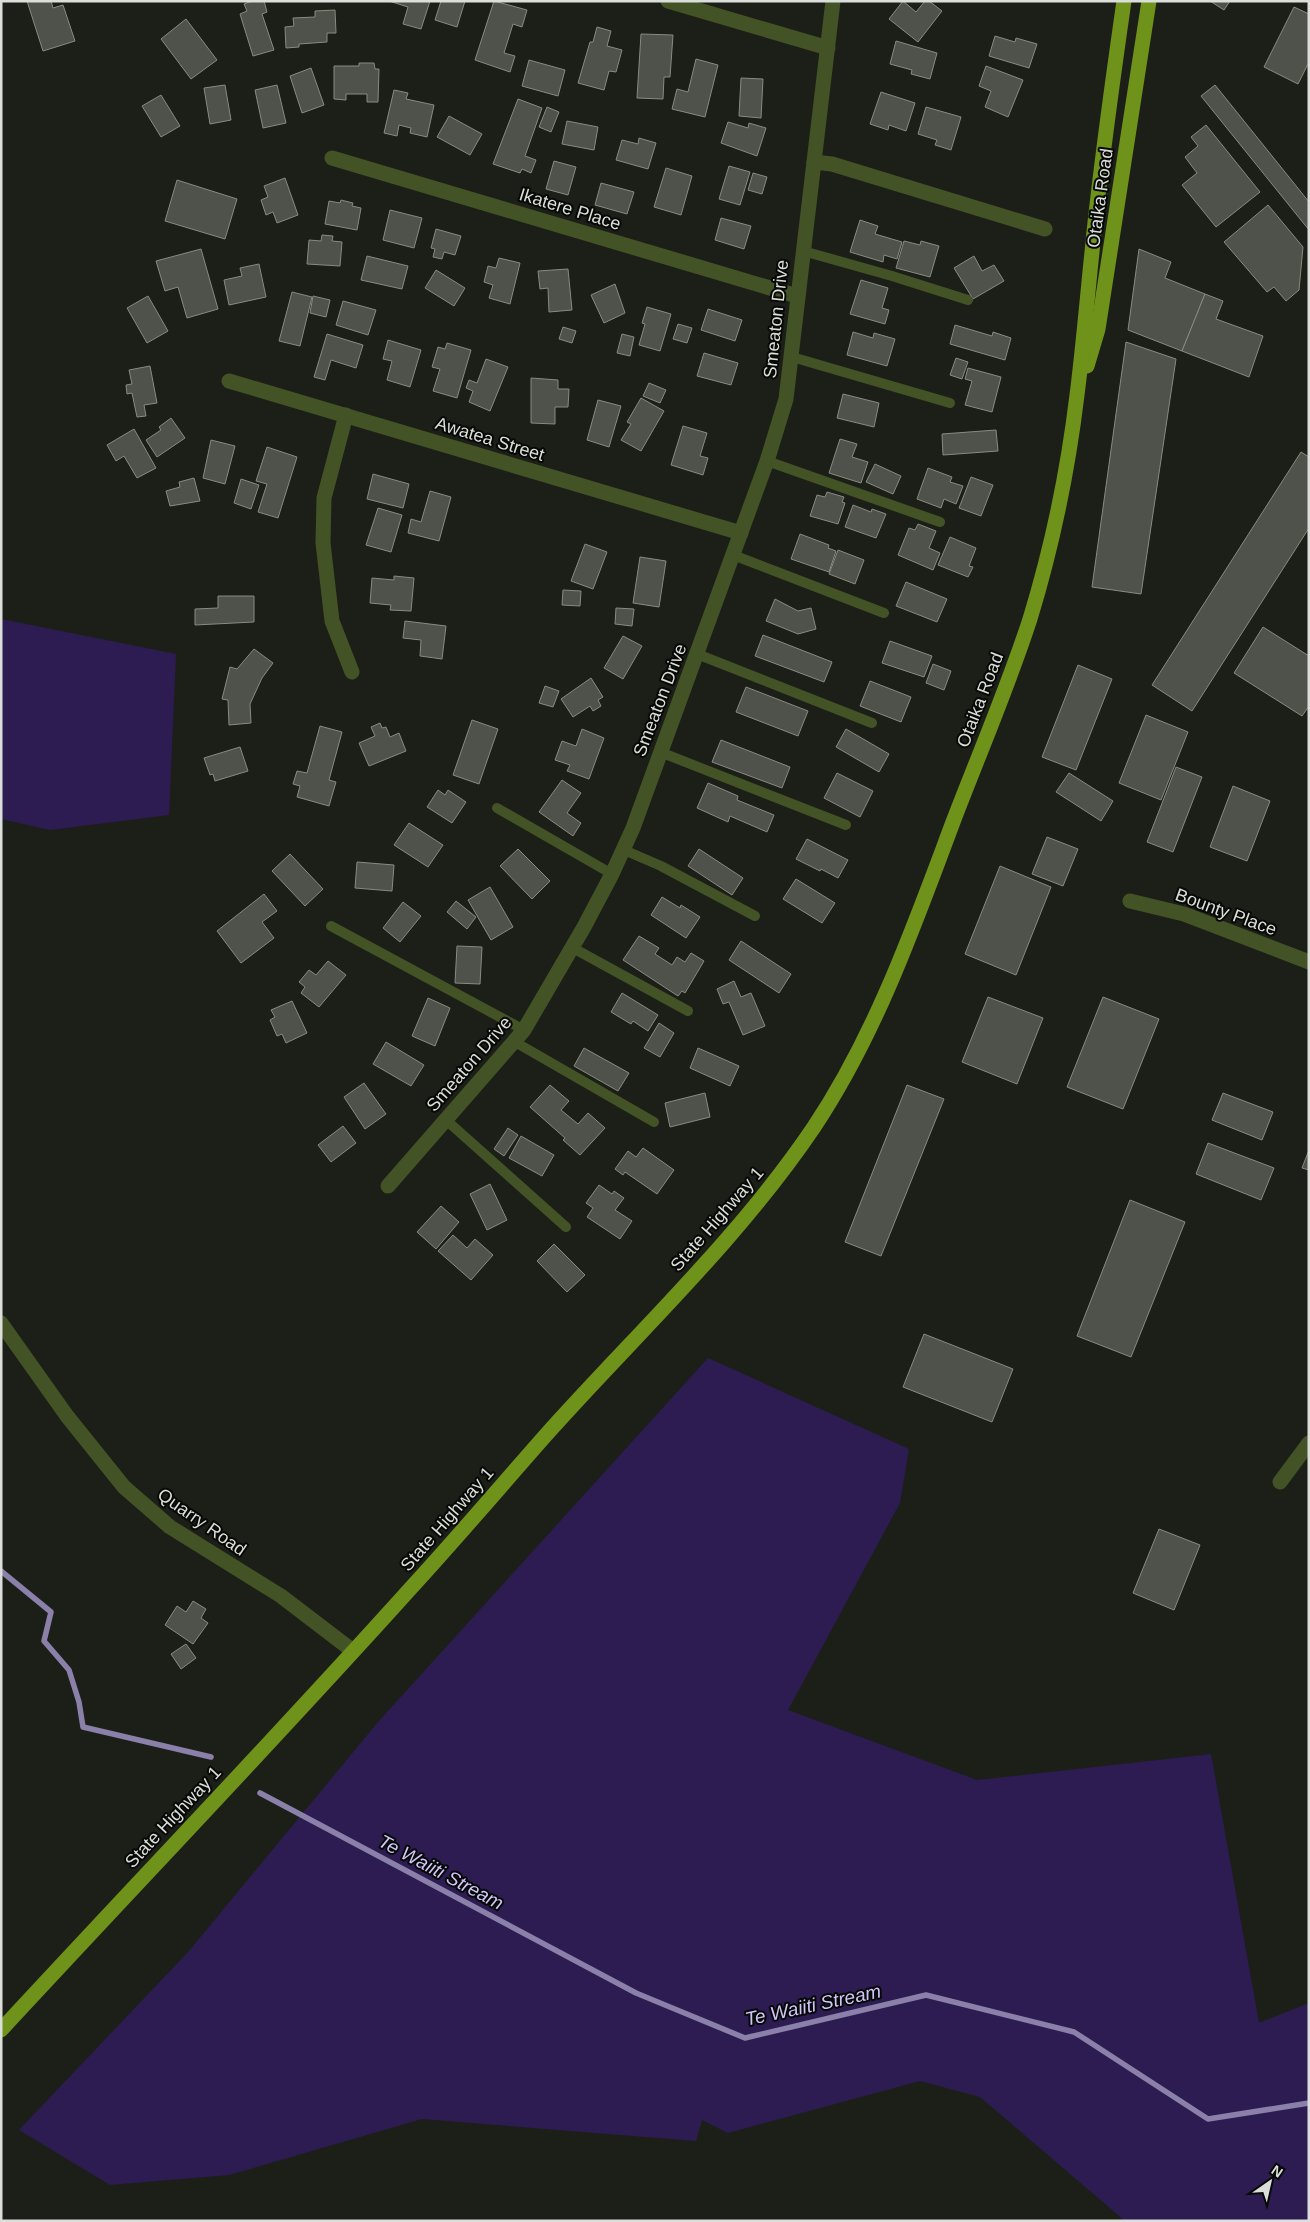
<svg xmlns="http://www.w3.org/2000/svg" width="1310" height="2222" viewBox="0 0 1310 2222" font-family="Arial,sans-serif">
<rect width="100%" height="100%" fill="#1c1f18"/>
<g fill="#2d1c51">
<polygon points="1,619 176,654 169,815 50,830 1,819"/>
<polygon points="708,1358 909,1449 900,1503 788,1710 977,1780 1211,1754 1259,2023 1309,2003 1309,2221 1125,2221 980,2097 920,2081 728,2133 702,2120 696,2141 422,2119 229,2175 110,2185 19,2130 189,1951 378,1722"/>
</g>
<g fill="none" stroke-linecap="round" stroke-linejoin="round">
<g stroke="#8a80a9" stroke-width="5.5">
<polyline points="1,1571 51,1612 44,1641 69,1670 79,1702 83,1727 211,1757"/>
<polyline points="260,1793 636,1993 745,2038 926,1995 1074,2032 1208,2119 1309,2103"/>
</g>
</g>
<g fill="#4f524a" stroke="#878b81">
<polygon points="27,1 51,1 53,8 63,5 75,41 43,51"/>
<polygon points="252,1 264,1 267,12 262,14 274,50 253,56 240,14 247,11 244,4"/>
<polygon points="389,1 430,1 421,29 403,24 408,7"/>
<polygon points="441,1 465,1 457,27 435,20"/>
<polygon points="494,1 527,10 522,27 513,24 504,53 515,56 510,72 475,60"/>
<polygon points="903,1 916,12 925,1 929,1 942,11 918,42 889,19"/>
<polygon points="1210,1 1230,1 1224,10"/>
<polygon points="1294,7 1309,14 1309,62 1298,84 1264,67"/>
<polygon points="335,10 336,33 327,33 327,42 299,44 299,47 286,48 285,27 294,26 293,18 315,17 315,11"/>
<polygon points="186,19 217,60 191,79 161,39"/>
<polygon points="597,27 611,31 607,46 622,50 616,72 609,71 604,90 578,83 590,42 593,42"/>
<polygon points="641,34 673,35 670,77 664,77 663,99 637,98"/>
<polygon points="995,36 1015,42 1016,38 1037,44 1029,68 989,56"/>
<polygon points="896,41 937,53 930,79 911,74 912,70 890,64"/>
<polygon points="696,59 718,65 705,117 672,109 677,89 688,92"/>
<polygon points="529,60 565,70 558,96 522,86"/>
<polygon points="359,63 374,63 375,69 379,69 378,102 367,102 367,94 346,94 346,100 334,99 334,66 359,66"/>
<polygon points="986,66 1023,80 1008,117 985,107 991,91 979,86"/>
<polygon points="311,68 324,105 302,113 290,76"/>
<polygon points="741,78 763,79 761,118 739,116"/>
<polygon points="225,85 231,120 210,124 204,88"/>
<polygon points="277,85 286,123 263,128 255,90"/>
<polygon points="1215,85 1309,202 1309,230 1201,96"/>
<polygon points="394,90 408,93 406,99 434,105 427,137 410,133 411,128 399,125 397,136 384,133"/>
<polygon points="881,92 915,103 906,131 889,125 888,130 870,124"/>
<polygon points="161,95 180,126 161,137 142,106"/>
<polygon points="518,99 542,108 525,156 536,160 531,173 522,169 520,173 493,164"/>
<polygon points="547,107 559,112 551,132 539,127"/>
<polygon points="926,107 961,117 951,150 935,145 937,140 918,134"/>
<polygon points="449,116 482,134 470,155 437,137"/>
<polygon points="567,121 598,127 594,150 562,144"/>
<polygon points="728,122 748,128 749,123 766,128 757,156 721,143"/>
<polygon points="1206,125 1260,192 1216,227 1182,185 1197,173 1185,157 1198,146 1191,137"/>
<polygon points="639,138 656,143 648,169 616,160 622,140 638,144"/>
<polygon points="554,161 576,167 568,195 546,189"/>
<polygon points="729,166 750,172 740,205 719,199"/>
<polygon points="666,168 692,176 681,215 654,207"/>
<polygon points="753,173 767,177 762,194 748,190"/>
<polygon points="285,178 298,215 277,223 273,212 266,215 261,200 268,197 264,186"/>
<polygon points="177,180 237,199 225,239 165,221"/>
<polygon points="601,183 634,192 627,214 595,205"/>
<polygon points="341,200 353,203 352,206 361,208 357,230 325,224 329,201 340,203"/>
<polygon points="1268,205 1303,247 1299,290 1286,301 1274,287 1267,292 1224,242"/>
<polygon points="390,210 422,218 414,248 383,240"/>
<polygon points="721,218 751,226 744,249 715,240"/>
<polygon points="860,220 878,226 875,234 902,242 897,259 884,255 883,262 850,252"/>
<polygon points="436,229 461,236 455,255 444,252 442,259 433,257 435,249 431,248"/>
<polygon points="322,235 333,236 332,241 342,242 340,266 307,264 309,240 321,241"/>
<polygon points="904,241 920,245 921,241 939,246 930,277 896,268"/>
<polygon points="201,249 218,309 187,318 178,287 165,291 156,261"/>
<polygon points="1139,249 1171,262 1165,278 1205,294 1182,351 1128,330"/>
<polygon points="367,256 408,266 402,289 361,280"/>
<polygon points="974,256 982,271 994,265 1004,281 973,299 954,268"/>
<polygon points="499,258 520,263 510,304 489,298 493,285 484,282 488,266 496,268"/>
<polygon points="259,264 266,297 229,305 224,280 242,276 240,268"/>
<polygon points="568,269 572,310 549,312 548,288 540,289 538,271"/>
<polygon points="436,270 465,288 454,306 425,288"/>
<polygon points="861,280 888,288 882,308 889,310 885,324 850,314"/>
<polygon points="615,284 625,313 604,323 591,295"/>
<polygon points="292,292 312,297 300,346 279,341"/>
<polygon points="1205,294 1223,301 1216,319 1263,336 1249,377 1182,351"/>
<polygon points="148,296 168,331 147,343 127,308"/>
<polygon points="313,296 330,300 326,317 310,313"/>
<polygon points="343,301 376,310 368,335 336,325"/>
<polygon points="647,307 671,314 660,351 639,345 645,324 642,323"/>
<polygon points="708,309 742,320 735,341 701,330"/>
<polygon points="678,324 692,328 687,343 673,339"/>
<polygon points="955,325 992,336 993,332 1011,338 1005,360 950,344"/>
<polygon points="563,327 576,331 572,343 559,339"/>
<polygon points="853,332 873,338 874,333 895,339 887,366 847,355"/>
<polygon points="327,334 363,345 356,368 331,360 325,380 314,377"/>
<polygon points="622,334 634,337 630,356 617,353"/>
<polygon points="388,340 421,350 410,387 387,380 392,361 383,359"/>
<polygon points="1126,342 1176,359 1141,594 1092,587"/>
<polygon points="447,343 471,350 457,398 433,391 440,369 432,367 438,347 445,349"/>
<polygon points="704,353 738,363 731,385 697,376"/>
<polygon points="956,358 968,362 962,379 950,375"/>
<polygon points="486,359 508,367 490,411 469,402 473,391 466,388 469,380 477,383"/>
<polygon points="150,366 157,403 144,405 146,416 137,417 132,393 127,394 126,385 132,384 129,370"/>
<polygon points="968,368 1001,377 992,412 965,405 972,381 965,379"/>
<polygon points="531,378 558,380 558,389 569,389 568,407 555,407 555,424 531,423"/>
<polygon points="649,383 666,390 660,403 643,396"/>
<polygon points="843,394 879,403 874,427 837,418"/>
<polygon points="641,398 664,411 641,451 621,440 631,424 627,422"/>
<polygon points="598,400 621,406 609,447 587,440"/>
<polygon points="171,418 185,438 157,457 146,440 161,430 159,427"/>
<polygon points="683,426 707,433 700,456 708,458 703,475 671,465"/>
<polygon points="134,429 156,468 137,478 124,456 116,461 107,445"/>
<polygon points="996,430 998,451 943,455 942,434"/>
<polygon points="840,439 857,444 852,457 868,462 861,483 829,473"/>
<polygon points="211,440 235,446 225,484 203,478"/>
<polygon points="267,447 297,457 278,518 258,512 267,484 256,481"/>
<polygon points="1301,452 1309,457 1309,528 1192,711 1152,685"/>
<polygon points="875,464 901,476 893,494 866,482"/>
<polygon points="928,468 952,477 950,482 963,486 956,504 944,499 941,508 917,499"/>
<polygon points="373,474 409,484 403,508 367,499"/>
<polygon points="971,477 993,485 981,516 959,508"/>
<polygon points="194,478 200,501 170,506 166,491 180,487 179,482"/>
<polygon points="241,479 259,485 251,509 234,503"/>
<polygon points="430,491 451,497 439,541 408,533 411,519 421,522"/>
<polygon points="827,492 844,497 842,502 845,503 838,524 810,516 817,495 825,497"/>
<polygon points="853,505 871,512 872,509 886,514 876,538 845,527"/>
<polygon points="378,508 402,515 391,552 366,545"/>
<polygon points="918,524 936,531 929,548 940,553 933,570 898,555 909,528 915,530"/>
<polygon points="800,534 829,545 828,548 836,551 829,572 791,559"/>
<polygon points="950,537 976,548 969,566 973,567 968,577 938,565"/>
<polygon points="585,544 607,552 593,589 571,581"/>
<polygon points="838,550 864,560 855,584 829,574"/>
<polygon points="640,557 666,561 659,607 633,603"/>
<polygon points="394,576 414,578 411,611 390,610 391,605 370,603 372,578 394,580"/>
<polygon points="906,582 947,599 937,622 896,606"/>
<polygon points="563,590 581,591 580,606 562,605"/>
<polygon points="218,596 254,596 254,622 195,625 195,609 218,608"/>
<polygon points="775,599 798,611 811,608 816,629 798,634 766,621"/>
<polygon points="616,608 634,609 632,626 615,624"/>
<polygon points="405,621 446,626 442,659 420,656 421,640 403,638"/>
<polygon points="1263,627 1309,656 1309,706 1302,716 1234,673"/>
<polygon points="763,635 832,662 824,682 755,656"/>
<polygon points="623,636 642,646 623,679 604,668"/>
<polygon points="890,641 932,656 924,677 882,663"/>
<polygon points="254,649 273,663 262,678 250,704 251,723 229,725 228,700 222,699 230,667 237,669"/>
<polygon points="933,664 951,671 944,690 926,683"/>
<polygon points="1078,665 1112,679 1076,770 1042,757"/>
<polygon points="591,678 603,697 598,700 601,706 593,711 590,706 573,717 561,699"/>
<polygon points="870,681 911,697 901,722 860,706"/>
<polygon points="545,686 559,691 553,707 539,703"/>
<polygon points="746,687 808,711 798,736 736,712"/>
<polygon points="1146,715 1188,732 1161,800 1119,783"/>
<polygon points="472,720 498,729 479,784 453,775"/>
<polygon points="380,723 382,728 386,727 390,737 399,733 406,751 369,766 359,743 375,736 371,727"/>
<polygon points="320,726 342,732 329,780 336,782 329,806 297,797 300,786 293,784 297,771 307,773"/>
<polygon points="582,729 604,738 589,779 567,771 570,765 555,760 562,741 576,746"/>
<polygon points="846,729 889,754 879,772 836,747"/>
<polygon points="721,740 790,767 782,788 712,762"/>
<polygon points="240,747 248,771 215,781 213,774 210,775 204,758"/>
<polygon points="1176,767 1202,777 1173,852 1147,842"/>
<polygon points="837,773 873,791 860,817 824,798"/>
<polygon points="1069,773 1113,801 1101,821 1056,792"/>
<polygon points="562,780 581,793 567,813 581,823 573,836 539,812"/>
<polygon points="708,783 738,796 737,800 774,815 767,832 730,816 728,822 697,808"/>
<polygon points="1233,786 1270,801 1247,861 1210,847"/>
<polygon points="438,790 445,795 448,790 466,802 452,823 427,807"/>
<polygon points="409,823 443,845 428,867 394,845"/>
<polygon points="1047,837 1078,849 1063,886 1032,874"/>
<polygon points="807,839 848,860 838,878 821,869 820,871 796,859"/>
<polygon points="518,849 550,881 532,899 500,866"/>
<polygon points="699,849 743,878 732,895 688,866"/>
<polygon points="290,854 323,889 305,906 272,871"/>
<polygon points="357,862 394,865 392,891 355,888"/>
<polygon points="1000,866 1051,887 1016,975 965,954"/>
<polygon points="796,879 835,903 822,923 783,899"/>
<polygon points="490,887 513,927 491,940 468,900"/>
<polygon points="264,894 277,911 262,922 274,938 241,963 217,931"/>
<polygon points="662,897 680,908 681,905 700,917 686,938 651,915"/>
<polygon points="456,901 476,917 467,929 447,912"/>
<polygon points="403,902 421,916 400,942 383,928"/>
<polygon points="639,936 659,948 655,954 672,965 677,957 685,962 691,953 704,961 685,993 682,991 678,996 623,960"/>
<polygon points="741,941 791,974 779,993 729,960"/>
<polygon points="457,946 482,947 480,984 455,983"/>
<polygon points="328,961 346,975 319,1007 301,993 305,987 299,982 309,970 316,975"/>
<polygon points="734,981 741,997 751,993 765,1026 743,1035 729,1002 723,1004 717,989"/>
<polygon points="622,993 658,1015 648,1031 633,1021 631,1024 611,1012"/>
<polygon points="988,997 1043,1018 1017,1084 962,1062"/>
<polygon points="1103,997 1159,1019 1123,1109 1067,1087"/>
<polygon points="428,998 450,1008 435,1046 412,1036"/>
<polygon points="292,1001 307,1033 286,1043 282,1034 277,1036 270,1020 275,1017 271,1010"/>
<polygon points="659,1023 674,1033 660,1057 644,1048"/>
<polygon points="386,1042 424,1065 411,1086 373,1064"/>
<polygon points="584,1048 629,1073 618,1091 574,1066"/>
<polygon points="698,1048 739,1066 730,1086 690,1068"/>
<polygon points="364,1083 386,1114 365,1129 344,1097"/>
<polygon points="550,1085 569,1101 561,1110 578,1124 588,1113 605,1128 580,1155 563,1140 565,1138 530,1107"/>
<polygon points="907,1085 944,1099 881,1256 845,1242"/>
<polygon points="705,1093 710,1117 670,1127 665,1103"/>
<polygon points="1223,1093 1273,1112 1262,1140 1212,1120"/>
<polygon points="343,1126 356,1143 331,1162 318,1145"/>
<polygon points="508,1128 518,1135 504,1156 494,1149"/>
<polygon points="521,1136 554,1155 542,1176 509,1158"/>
<polygon points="1208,1143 1274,1168 1261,1200 1196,1174"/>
<polygon points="643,1148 674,1170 657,1194 625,1172 623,1175 615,1169 628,1151 636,1157"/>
<polygon points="1309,1150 1309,1170 1302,1168"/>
<polygon points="490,1184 507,1220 487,1230 470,1194"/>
<polygon points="599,1185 612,1194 614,1191 624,1198 615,1210 632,1221 620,1239 587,1217 593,1208 586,1203"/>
<polygon points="1130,1200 1185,1222 1131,1357 1077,1336"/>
<polygon points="441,1206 459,1222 436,1249 417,1232"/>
<polygon points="453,1235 467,1248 475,1239 493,1255 471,1280 438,1251"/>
<polygon points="554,1244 585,1275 567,1292 537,1261"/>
<polygon points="924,1334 1013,1369 992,1422 903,1387"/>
<polygon points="1159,1529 1200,1545 1174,1610 1133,1593"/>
<polygon points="193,1601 206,1609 201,1618 208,1623 193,1644 165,1625 177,1606 186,1612"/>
<polygon points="186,1644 196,1658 181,1669 171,1654"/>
</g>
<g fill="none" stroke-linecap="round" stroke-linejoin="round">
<g stroke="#435326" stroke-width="10">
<polyline points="803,251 892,276 968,300"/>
<polyline points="792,357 950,403"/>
<polyline points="767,461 940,522"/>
<polyline points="733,555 884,613"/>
<polyline points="697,654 872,723"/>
<polyline points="660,752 846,825"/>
<polyline points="497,808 612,874"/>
<polyline points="624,850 661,866 755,916"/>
<polyline points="331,926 524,1030"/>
<polyline points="573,948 688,1011"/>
<polyline points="515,1042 654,1122"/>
<polyline points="446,1120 566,1227"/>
</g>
<g stroke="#435326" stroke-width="15">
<polyline points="668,1 828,48"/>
<polyline points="332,158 797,296"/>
<polyline points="814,162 832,164 1045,229"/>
<polyline points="229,381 741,533"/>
<polyline points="346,415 324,498 323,543 332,621 352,672"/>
<polyline points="1130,901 1184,914 1309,962"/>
<polyline points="388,1186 524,1030 584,927 612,874 633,828 767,461 786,399 833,1"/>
<polyline points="1,1323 67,1416 124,1487 170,1527 281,1596 353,1651"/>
<polyline points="1280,1482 1309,1443"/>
</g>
<g stroke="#6e921a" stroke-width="15">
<polyline points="1087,366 1098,329 1149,1"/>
<path d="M1,2030C137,1883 276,1738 410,1589C456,1539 500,1487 545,1436C636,1334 737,1241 814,1127C876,1034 914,926 953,822C979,754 1008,687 1030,619C1052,547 1068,470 1077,395C1083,348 1087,300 1092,252C1100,168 1112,85 1124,1"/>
</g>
</g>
<g text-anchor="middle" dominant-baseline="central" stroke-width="4" stroke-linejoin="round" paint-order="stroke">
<g font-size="18" fill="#dcded9" stroke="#070906">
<text transform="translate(1100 198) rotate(-82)">Otaika Road</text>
<text transform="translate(570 209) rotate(17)">Ikatere Place</text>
<text transform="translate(776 319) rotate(-84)">Smeaton Drive</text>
<text transform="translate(490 439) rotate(17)">Awatea Street</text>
<text transform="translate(660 700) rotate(-69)">Smeaton Drive</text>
<text transform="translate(980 700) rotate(-69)">Otaika Road</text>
<text transform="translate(1226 912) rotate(20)">Bounty Place</text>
<text transform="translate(469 1064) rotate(-49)">Smeaton Drive</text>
<text transform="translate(717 1219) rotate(-49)">State Highway 1</text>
<text transform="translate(447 1519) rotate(-49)">State Highway 1</text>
<text transform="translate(202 1522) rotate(35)">Quarry Road</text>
<text transform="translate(173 1817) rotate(-47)">State Highway 1</text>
</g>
<g font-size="19" font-style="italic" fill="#d1c5fc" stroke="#070906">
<text transform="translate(441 1872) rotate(28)">Te Waiiti Stream</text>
<text transform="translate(813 2005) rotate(-12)">Te Waiiti Stream</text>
</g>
</g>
<rect width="1310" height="2222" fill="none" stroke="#dcded9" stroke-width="5"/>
<g transform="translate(1270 2182) rotate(34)" stroke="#070906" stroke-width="4" paint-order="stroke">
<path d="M0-4L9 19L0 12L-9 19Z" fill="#dcded9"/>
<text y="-8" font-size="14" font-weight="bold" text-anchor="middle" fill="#dcded9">N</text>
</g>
</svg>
